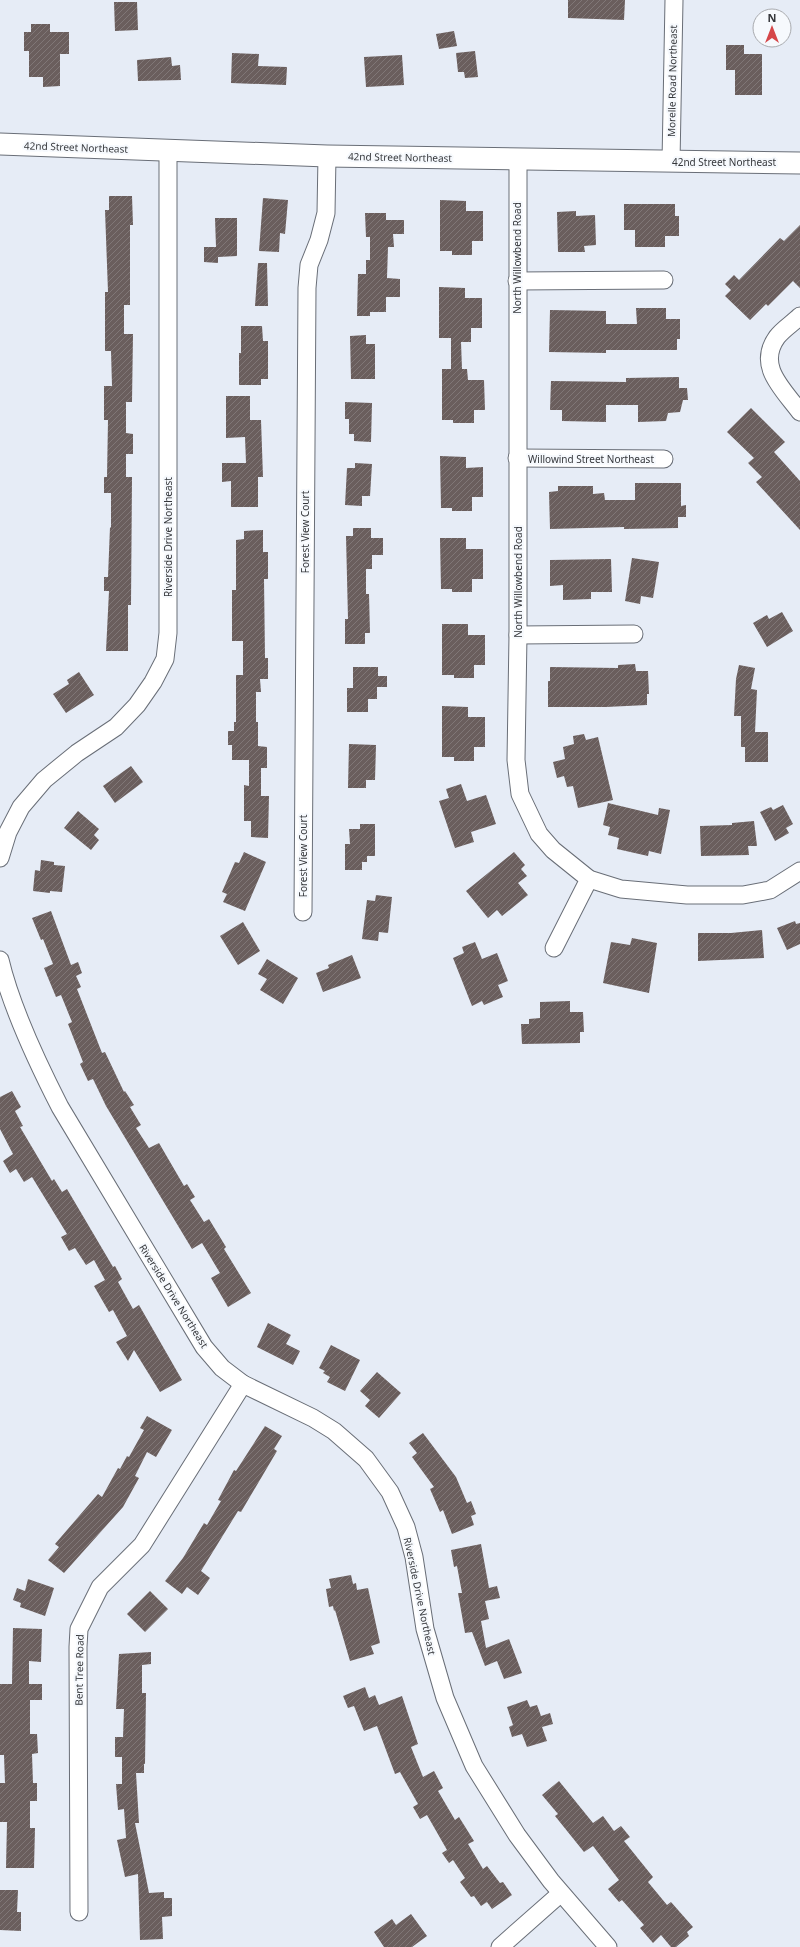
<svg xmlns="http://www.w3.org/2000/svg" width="800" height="1947" viewBox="0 0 800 1947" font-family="'Noto Sans',sans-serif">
<defs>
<pattern id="building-hatch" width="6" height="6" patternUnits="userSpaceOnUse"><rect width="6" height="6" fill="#6a5e5d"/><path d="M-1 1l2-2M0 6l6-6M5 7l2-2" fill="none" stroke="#807777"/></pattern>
</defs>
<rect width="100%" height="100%" fill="#e6ecf6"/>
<g fill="url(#building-hatch)">
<polygon points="568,0 625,0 624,20 568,18"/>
<polygon points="114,2 137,2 138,30 115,31"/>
<polygon points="31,24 50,24 50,32 69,32 69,54 60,54 60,86 43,87 43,77 29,77 29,51 24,51 24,32 31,32"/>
<polygon points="454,31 457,46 439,49 436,34"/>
<polygon points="726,45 744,45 744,54 762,54 762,95 735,95 735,70 726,70"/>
<polygon points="475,51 478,77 465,78 464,72 458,72 456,53"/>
<polygon points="232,53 259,54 258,66 287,67 286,85 231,83"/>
<polygon points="402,55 404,85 366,87 364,57"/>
<polygon points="171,57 172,66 180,65 181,80 138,81 137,60"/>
<polygon points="109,196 132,196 133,225 130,225 130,305 124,305 124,334 133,334 132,402 126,402 126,433 133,434 133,454 126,454 126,477 132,477 131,605 128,605 128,651 106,651 109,591 104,591 104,577 108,577 110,527 111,528 111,493 104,493 104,477 107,477 108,420 104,420 104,386 112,386 111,351 105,351 105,292 108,292 105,210 109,210"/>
<polygon points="263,198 288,200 285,234 280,233 279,252 259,251"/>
<polygon points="440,200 466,201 466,211 483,211 483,241 472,241 472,255 452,255 452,251 440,251"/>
<polygon points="624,204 675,204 675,216 679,216 679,236 665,236 665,247 635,247 635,230 624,230"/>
<polygon points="576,211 576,216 595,215 596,245 584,246 585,252 558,252 557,212"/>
<polygon points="365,213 386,213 386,220 404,220 404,234 393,234 394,247 388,247 387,278 400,279 400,297 386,297 386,312 370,312 370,316 357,316 358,274 366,274 366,260 370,260 370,237 366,237"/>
<polygon points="215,218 237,218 237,256 218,257 218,263 204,262 204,247 216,247"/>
<polygon points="800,225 800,288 793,281 768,306 766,304 750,320 725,296 731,290 725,284 734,275 739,280 780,238 784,241"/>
<polygon points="258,263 267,263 268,306 255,306"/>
<polygon points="439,287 465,288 465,298 482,298 482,328 471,328 471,342 461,342 462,369 467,369 468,380 484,380 485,410 474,410 474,423 453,423 453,420 442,420 442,369 451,369 451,338 439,338"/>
<polygon points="636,308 666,308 666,319 680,319 680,339 677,339 677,350 606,350 606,353 549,352 550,310 606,311 606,324 637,324"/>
<polygon points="241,326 262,326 263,341 268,341 268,379 261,379 261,385 239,385 239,353 241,353"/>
<polygon points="366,335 366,344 375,344 375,379 351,379 350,336"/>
<polygon points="679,377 679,388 687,388 688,400 683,400 680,412 668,413 666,421 638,422 638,405 606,405 606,422 562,421 562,410 550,410 551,381 626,382 626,378"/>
<polygon points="226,396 250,396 250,420 261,420 263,477 258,477 258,507 231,507 231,481 222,482 222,463 246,463 245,437 226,438"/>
<polygon points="345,402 372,403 371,442 354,441 354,434 349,434 349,419 345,419"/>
<polygon points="751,408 785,442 774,452 800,481 800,530 756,482 762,477 748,463 754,458 727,432"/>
<polygon points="440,456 466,457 466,468 483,467 483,497 472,497 472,511 452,511 452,508 441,508"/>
<polygon points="355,463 372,464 370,496 362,496 362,506 345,505 347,468 355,468"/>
<polygon points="635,483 681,483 681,506 686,505 686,517 678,517 678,528 624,529 624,527 550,529 549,492 558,491 558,486 593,486 593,494 604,493 605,500 635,500"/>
<polygon points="353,528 371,528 371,538 383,538 383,555 372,555 372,569 366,569 366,594 369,594 370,633 365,633 365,644 345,644 345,619 348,619 346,536 353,536"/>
<polygon points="263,530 263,552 268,552 268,579 264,579 265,658 268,658 268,679 260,679 261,692 256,692 256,722 258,722 258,746 267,747 267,768 261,768 261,796 269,796 268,838 251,837 251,821 244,821 244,785 249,786 249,760 232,760 232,745 228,745 228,731 234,731 234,722 236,722 236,675 243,675 243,641 232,641 232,590 236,590 236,540 244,539 244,531"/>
<polygon points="440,538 466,538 466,549 483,549 483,579 472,579 472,592 452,592 452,589 441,589"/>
<polygon points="632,558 659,562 653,598 641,596 640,604 625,601"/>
<polygon points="611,559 612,592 591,592 591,599 563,600 563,585 550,586 550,560"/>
<polygon points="782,612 793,631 767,647 753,623 767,615 769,619"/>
<polygon points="442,624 468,624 468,635 485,635 485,665 474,665 474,678 454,678 454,675 442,675"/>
<polygon points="635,664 636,671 648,671 649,694 647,694 647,705 606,707 548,707 548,681 550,681 550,667 618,668 618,665"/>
<polygon points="739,665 755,668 751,689 757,690 755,732 768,732 768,762 745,762 745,747 741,747 741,716 734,716 736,679"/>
<polygon points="353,667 378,667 378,676 387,676 387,687 377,687 377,699 368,699 368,712 347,712 347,688 353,688"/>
<polygon points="79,672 94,695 66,713 53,694 69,684 67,680"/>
<polygon points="442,706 468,707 468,717 485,717 485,747 474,747 474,761 454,761 454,757 442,757"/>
<polygon points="584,734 586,740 598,737 613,800 578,808 573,786 567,787 564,776 557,778 553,762 565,759 563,747 574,744 573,736"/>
<polygon points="349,744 376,745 375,780 366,780 366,788 348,788"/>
<polygon points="131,766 143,782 115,803 103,786"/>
<polygon points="461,784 467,801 486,795 496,824 471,832 474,842 455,848 439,801 449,798 446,789"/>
<polygon points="608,803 658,815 659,808 670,810 661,854 649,851 648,856 617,849 619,838 608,835 610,827 603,825"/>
<polygon points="783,805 793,824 786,828 789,833 775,841 760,812 771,807 773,810"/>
<polygon points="78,811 99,829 94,835 99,840 91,850 64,828"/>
<polygon points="754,821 757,846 748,846 749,855 701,856 700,826 732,825 732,823"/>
<polygon points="360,824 375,824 375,856 367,856 367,862 362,862 362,870 345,870 345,844 350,844 349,829 360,829"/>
<polygon points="244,852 266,862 245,911 223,902 227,894 222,892 235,862 239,863"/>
<polygon points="514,852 525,865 521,869 527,876 518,883 528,895 502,916 497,910 488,918 466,891"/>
<polygon points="41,860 54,862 54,865 65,866 62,892 50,891 50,893 33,891 35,870 40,871"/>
<polygon points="376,895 392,897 388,933 379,932 378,941 362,939 367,900 375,901"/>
<polygon points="51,911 71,965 78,962 82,973 76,976 81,987 77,989 102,1053 105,1052 124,1092 125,1091 134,1105 130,1107 141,1125 136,1128 149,1148 159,1143 184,1186 187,1184 195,1197 190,1200 204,1222 209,1219 226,1247 224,1249 251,1293 228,1307 211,1278 220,1273 202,1243 192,1249 106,1106 93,1079 88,1081 80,1064 83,1062 68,1024 72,1022 61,995 56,997 44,968 53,964 43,939 41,940 32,918"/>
<polygon points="795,921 796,924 800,923 800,944 787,950 777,928"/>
<polygon points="243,922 260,951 238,965 220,936"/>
<polygon points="762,930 764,958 698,961 698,933 731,933"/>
<polygon points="632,938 657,943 649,993 603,983 611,942 630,945"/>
<polygon points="475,942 482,959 497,953 508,981 498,985 503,997 484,1005 482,1001 472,1006 453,958 464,953 462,947"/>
<polygon points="352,955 361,978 323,992 316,973 329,968 328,965"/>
<polygon points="267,959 298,978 283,1004 260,990 267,979 258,974"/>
<polygon points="570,1001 570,1012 583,1012 584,1032 580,1032 580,1043 522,1044 521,1024 529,1024 529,1019 540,1018 540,1002"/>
<polygon points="12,1091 21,1107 15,1111 23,1126 20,1127 52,1181 54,1179 62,1192 67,1189 113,1267 115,1266 122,1279 118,1282 133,1309 139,1305 182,1380 160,1392 134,1350 128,1361 116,1342 127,1336 113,1310 109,1312 94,1286 105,1280 94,1260 86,1265 75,1248 69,1251 61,1237 67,1234 32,1177 24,1182 16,1169 10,1173 3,1161 13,1154 0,1129 0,1097"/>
<polygon points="268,1323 291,1335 286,1344 300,1351 293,1365 257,1347"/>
<polygon points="331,1345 360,1360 345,1391 327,1382 330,1377 323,1373 325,1371 319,1368"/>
<polygon points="377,1372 401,1393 379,1418 365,1406 370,1400 360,1391"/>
<polygon points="147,1416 172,1430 156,1457 147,1452 135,1476 139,1478 123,1507 64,1573 48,1560 59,1547 55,1544 98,1494 102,1497 118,1468 120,1469 127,1456 129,1457 144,1430 140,1428"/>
<polygon points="265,1426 282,1436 274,1449 277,1451 241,1512 238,1511 201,1571 210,1578 198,1595 187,1587 182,1594 165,1581 183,1558 204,1523 207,1525 221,1501 218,1500 234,1470 236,1471"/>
<polygon points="423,1433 456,1477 467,1503 471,1501 476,1514 471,1516 474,1525 452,1534 443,1510 440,1512 430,1489 434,1487 412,1457 417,1453 409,1443"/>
<polygon points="481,1544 489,1588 497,1586 500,1598 485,1601 489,1619 481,1621 486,1648 509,1639 522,1673 504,1679 497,1661 485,1666 472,1632 465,1633 458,1593 462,1593 457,1566 454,1567 451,1550"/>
<polygon points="351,1575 353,1584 356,1583 357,1590 368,1588 380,1643 371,1646 374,1654 350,1661 335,1610 334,1611 333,1606 329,1607 326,1589 331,1588 329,1579"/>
<polygon points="28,1579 54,1588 45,1616 20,1607 21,1603 13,1600 17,1588 25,1591"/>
<polygon points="150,1591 168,1609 145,1632 127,1614"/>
<polygon points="13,1628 42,1629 41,1662 29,1661 29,1684 42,1684 42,1700 30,1700 30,1734 37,1734 38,1753 32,1754 33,1783 37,1783 37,1801 30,1801 30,1828 35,1828 34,1868 6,1868 7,1822 0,1822 0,1783 5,1783 4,1755 0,1755 0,1684 12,1684"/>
<polygon points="151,1652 151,1664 142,1665 142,1693 146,1693 145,1764 144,1764 144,1773 136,1773 139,1823 135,1823 149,1893 164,1892 164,1898 172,1898 172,1916 162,1917 163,1939 140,1940 138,1874 125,1877 117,1840 126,1838 124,1809 118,1810 116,1784 122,1784 122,1757 115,1757 115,1737 123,1737 124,1709 116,1709 119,1654"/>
<polygon points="365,1687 369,1698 375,1695 379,1705 402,1696 418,1744 411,1747 423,1777 434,1771 443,1788 438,1791 455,1820 459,1817 474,1841 468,1844 483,1869 487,1866 500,1883 503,1882 512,1895 492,1909 487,1902 481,1906 474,1896 471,1897 460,1882 465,1878 453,1860 449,1863 442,1853 447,1850 427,1815 420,1819 413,1807 418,1804 400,1772 395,1774 377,1726 364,1731 354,1706 348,1708 343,1696"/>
<polygon points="527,1700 530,1707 537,1705 541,1716 550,1713 553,1724 542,1727 547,1741 527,1747 522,1734 512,1737 509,1727 513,1725 507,1707"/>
<polygon points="559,1781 593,1823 603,1816 614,1831 621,1826 630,1837 624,1841 653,1877 648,1882 667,1905 671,1902 693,1927 687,1932 689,1936 676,1947 671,1947 661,1935 653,1943 640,1928 644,1925 622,1900 619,1902 608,1889 619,1880 593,1846 584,1852 555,1816 558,1814 542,1795"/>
<polygon points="0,1890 18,1890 17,1912 21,1912 21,1931 0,1930"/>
<polygon points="411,1914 427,1936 412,1947 384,1947 374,1932 392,1919 396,1925"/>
</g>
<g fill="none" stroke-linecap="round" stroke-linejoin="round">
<g stroke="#696e77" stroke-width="19">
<g id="minor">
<polyline points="518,159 518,635 516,760 520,794 539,834 553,850 589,879 621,889 687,895 743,895 770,890 800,871"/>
<polyline points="671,162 674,0"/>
<polyline points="517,281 664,280"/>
<path d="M800,316C793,323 783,329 777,337C756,366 783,389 800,412"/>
<polyline points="517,458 664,459"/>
<polyline points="518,635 634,634"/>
<polyline points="0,858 8,832 21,807 44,780 77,753 116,727 137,705 153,682 165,659 168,633 168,150"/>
<polyline points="303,912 307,288 309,265 319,240 326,213 327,156"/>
<polyline points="554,948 589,879"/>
<path d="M0,960C11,1007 38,1064 60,1107L204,1347L222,1368L243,1384L313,1418L334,1431L366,1459L390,1492L406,1527L414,1557L425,1629L445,1698L474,1766L517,1835L551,1881L608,1947"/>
<polyline points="79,1912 78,1647 79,1629 100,1587 142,1545 243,1384"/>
<polyline points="500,1947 560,1894"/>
</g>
</g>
<g stroke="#696e77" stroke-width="23">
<polyline id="tertiary" points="0,144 327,156 800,163"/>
</g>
<use href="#minor" stroke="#fff" stroke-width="17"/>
<use href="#tertiary" stroke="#fff" stroke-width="21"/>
</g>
<g text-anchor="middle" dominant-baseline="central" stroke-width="4" stroke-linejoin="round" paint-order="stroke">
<g font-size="10" fill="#35373b" stroke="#f6f9fd">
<text transform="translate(672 81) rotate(-89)">Morelle Road Northeast</text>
<text transform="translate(76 147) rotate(2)">42nd Street Northeast</text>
<text transform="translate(400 157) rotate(1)">42nd Street Northeast</text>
<text x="724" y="162">42nd Street Northeast</text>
<text transform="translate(517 258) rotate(-90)">North Willowbend Road</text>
<text x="591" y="459">Willowind Street Northeast</text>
<text transform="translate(305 532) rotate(-90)">Forest View Court</text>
<text transform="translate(168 537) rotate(-90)">Riverside Drive Northeast</text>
<text transform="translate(518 582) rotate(-90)">North Willowbend Road</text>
<text transform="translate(303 856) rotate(-90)">Forest View Court</text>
<text transform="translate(174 1296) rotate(58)">Riverside Drive Northeast</text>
<text transform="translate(420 1596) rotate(78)">Riverside Drive Northeast</text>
<text transform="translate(79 1670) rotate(-89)">Bent Tree Road</text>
</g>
</g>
<g transform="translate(772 28)"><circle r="19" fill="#f6f9fd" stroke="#a9abaf"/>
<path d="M0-3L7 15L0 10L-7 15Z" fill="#d54649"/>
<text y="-6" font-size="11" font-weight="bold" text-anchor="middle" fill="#35373b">N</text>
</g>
</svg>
